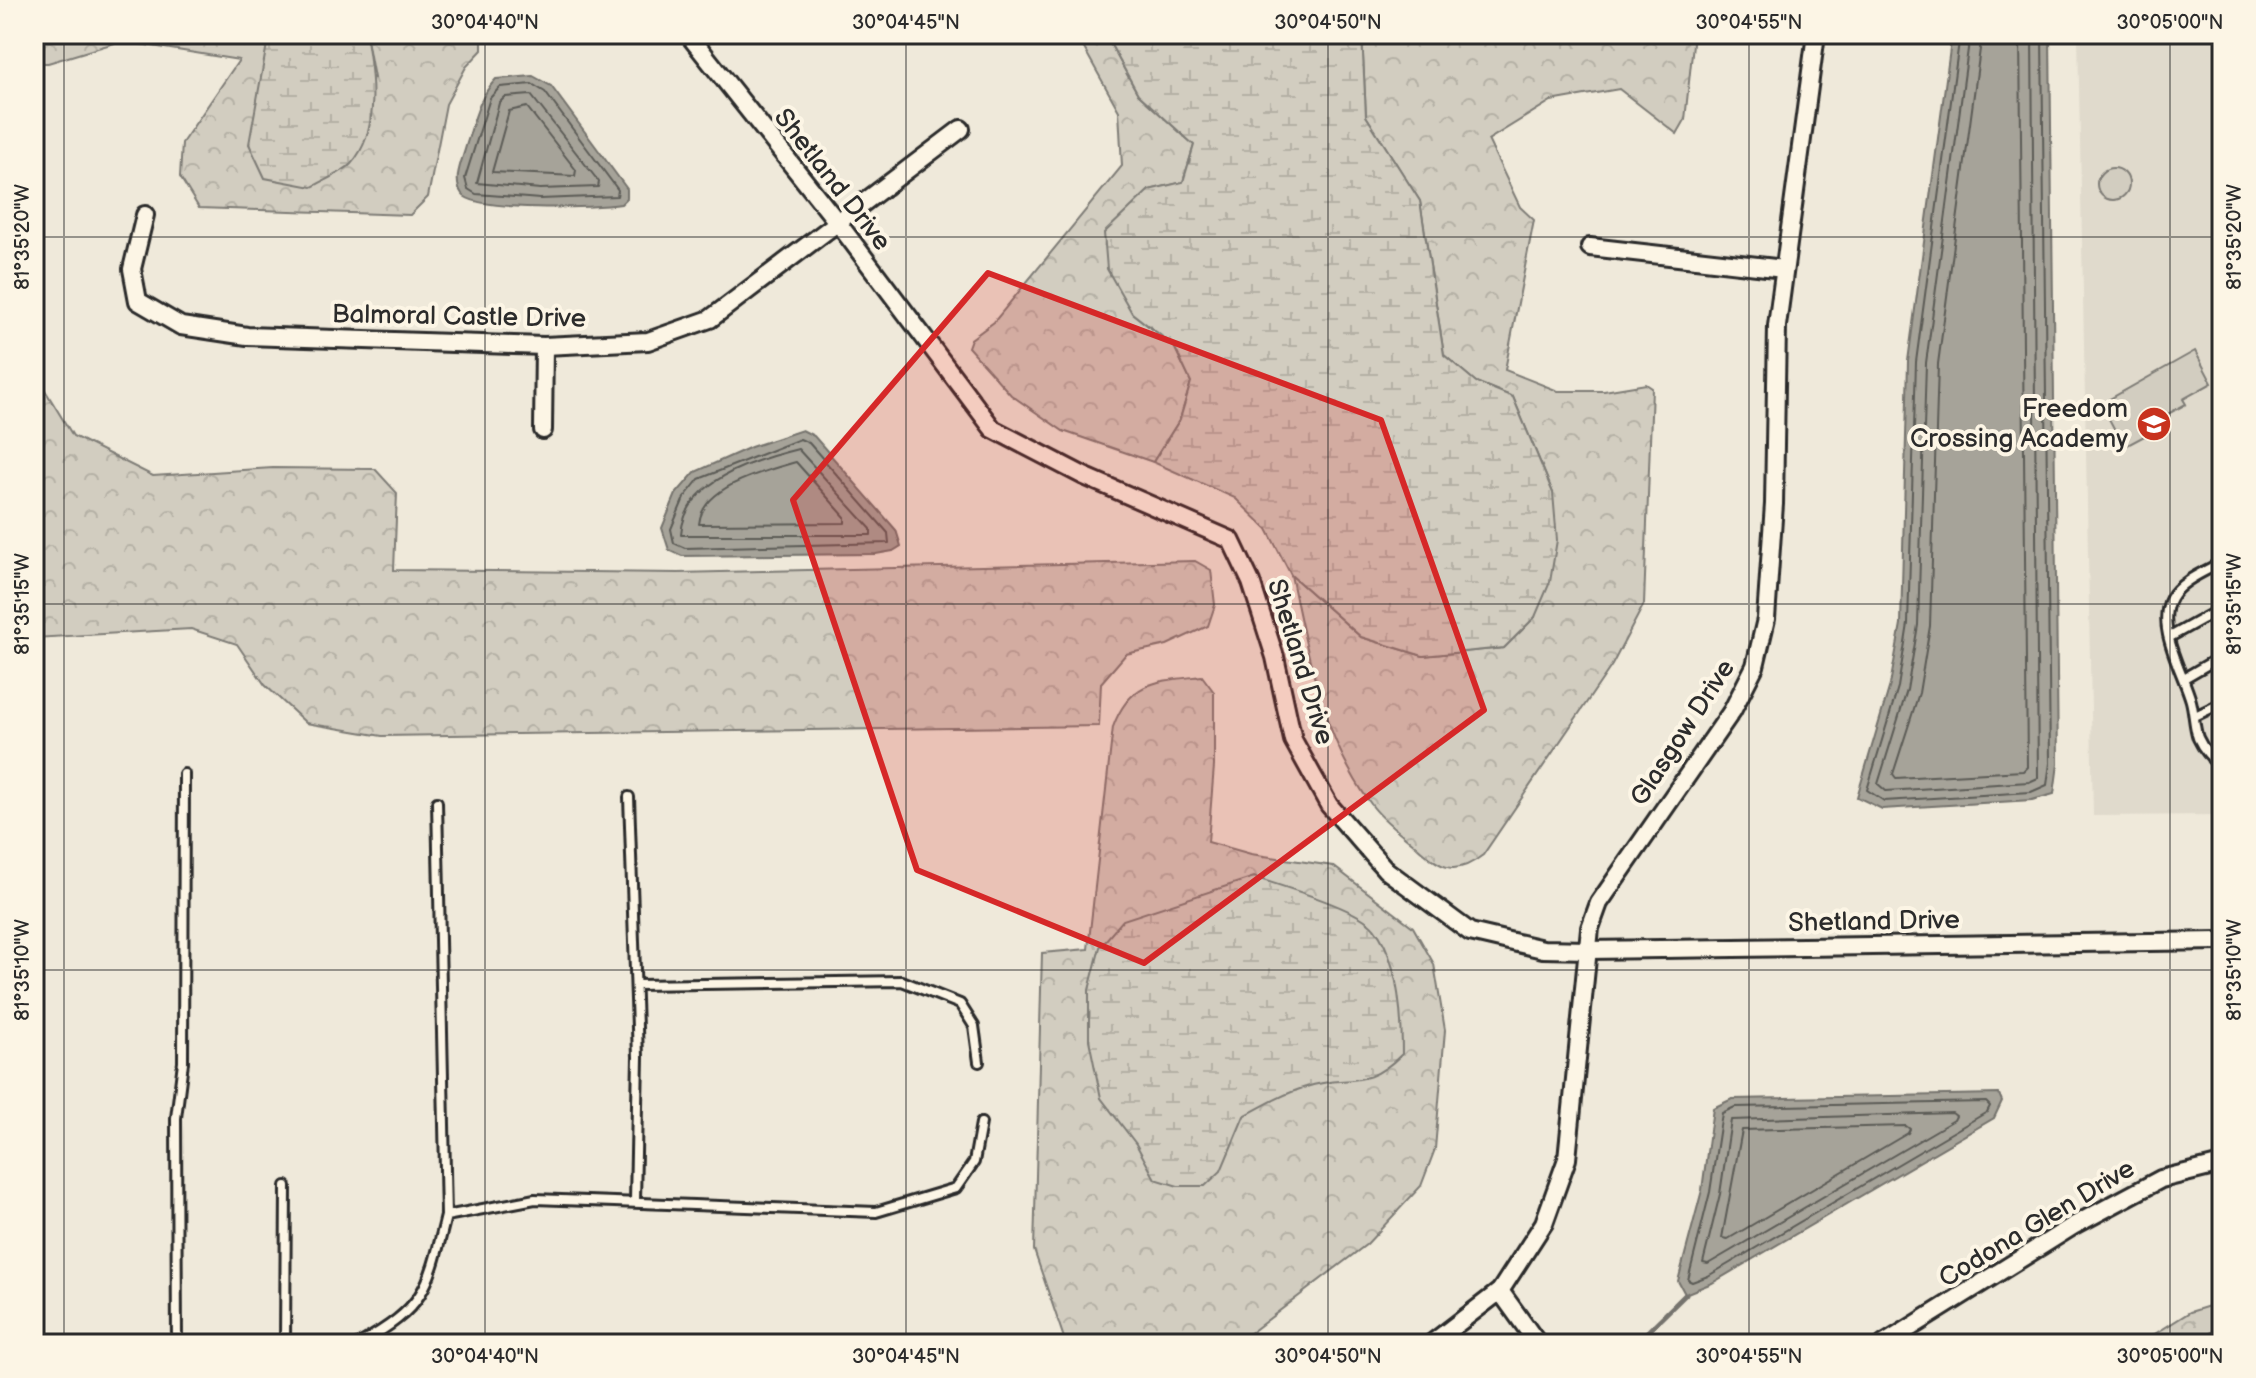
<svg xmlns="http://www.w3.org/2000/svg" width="2256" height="1378" viewBox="0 0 2256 1378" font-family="'Balsamiq Sans',sans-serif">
<defs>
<pattern id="forest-crowns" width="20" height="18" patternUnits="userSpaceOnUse" patternTransform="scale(2)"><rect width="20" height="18" fill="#d2cdc0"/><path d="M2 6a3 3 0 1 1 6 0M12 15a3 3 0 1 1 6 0" fill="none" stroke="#b4b0a5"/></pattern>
<pattern id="wetland-marsh" width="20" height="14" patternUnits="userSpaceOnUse" patternTransform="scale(2)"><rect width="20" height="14" fill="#d2cdc0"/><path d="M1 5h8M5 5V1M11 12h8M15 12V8" fill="none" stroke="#b4b0a5"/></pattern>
</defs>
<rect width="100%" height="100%" fill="#efe9da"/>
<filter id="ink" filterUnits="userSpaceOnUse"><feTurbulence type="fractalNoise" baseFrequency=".0125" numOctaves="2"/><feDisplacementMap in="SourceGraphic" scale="16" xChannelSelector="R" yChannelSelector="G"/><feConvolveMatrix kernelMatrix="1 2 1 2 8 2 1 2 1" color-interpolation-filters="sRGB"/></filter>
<g filter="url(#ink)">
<polygon fill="#e0dacc" points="2078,34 2222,34 2222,815 2093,816"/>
<g fill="url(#forest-crowns)" stroke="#7e7c76" stroke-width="2">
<polygon points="34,34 275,34 267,45 374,78 366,34 482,34 482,50 466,67 446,104 428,197 410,215 199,208 180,177 182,143 239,60 121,41 48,63 34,63"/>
<polygon points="1076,34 1105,34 1138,94 1194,145 1183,182 1149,190 1132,313 1174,346 1191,382 1180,419 1153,462 1063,431 1011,395 968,347 971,339 994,322 1122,166 1119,111"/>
<path d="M1362,34H1694L1685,120L1677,134L1619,89L1551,101L1488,140L1520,207L1534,220L1505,370L1558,391H1604L1646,384L1652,388L1644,604L1612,665L1483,855C1455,877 1441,869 1416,846C1401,833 1382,820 1371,804C1322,737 1308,655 1291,575L1361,637L1423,656L1504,648L1535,617L1553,493L1513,397L1476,382L1444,355L1420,201L1366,116Z"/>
<polygon points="34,372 73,436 153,476 273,468 375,469 397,493 394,570 678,573 1195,561 1211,570 1215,605 1208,626 1167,645 1126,654 1101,683 1099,726 382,736 306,723 265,685 237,644 191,629 34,638"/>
<path d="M1202,676L1214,692V766L1208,842L1251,854L1333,866L1413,927L1434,964L1445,1030L1435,1149L1421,1186L1367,1244L1236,1344H1066L1034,1250L1042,953L1088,949L1113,727C1130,680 1158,681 1202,676Z"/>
<polygon points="2222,1302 2222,1324 2197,1344 2139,1344 2190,1312"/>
</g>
<g fill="url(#wetland-marsh)" stroke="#7e7c76" stroke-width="2">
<path d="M275,34H366C373,73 381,131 351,164C342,173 324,180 312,187L265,178L249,144L267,44Z"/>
<polygon points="1105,34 1362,34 1366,116 1420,201 1444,355 1476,382 1513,397 1553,493 1557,540 1550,582 1535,617 1504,648 1423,656 1361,637 1291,575 1267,529 1235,498 1153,462 1180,419 1191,382 1174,346 1132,313 1107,269 1104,233 1149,190 1183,182 1194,145 1138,94"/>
<path d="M1254,877C1280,886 1359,908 1374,928C1399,959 1402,1016 1402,1054C1363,1093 1348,1073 1306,1087C1283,1094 1264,1105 1244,1116L1221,1171L1205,1186H1178L1155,1179L1136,1144L1101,1098L1089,1040V990L1100,947L1123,920Z"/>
<polygon points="2222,1324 2222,1344 2197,1344"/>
</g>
<g fill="#d2cdc0" stroke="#7e7c76" stroke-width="2">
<circle cx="2113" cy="184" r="16"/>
<polygon points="2195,351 2212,383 2183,399 2186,404 2146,426 2150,433 2124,447 2101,404"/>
</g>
<g fill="#a6a399" stroke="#75736d" stroke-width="2">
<polygon points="1952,34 2050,34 2058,764 2054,794 2032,800 1882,809 1857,797 1890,685 1901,624 1908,361"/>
<path d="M533,76L551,86L627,189V198L621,204C597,208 474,212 462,194C452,180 462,161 466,146C474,122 478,98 496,79Z"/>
<polygon points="802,430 814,436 896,530 901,546 893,551 876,554 682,556 669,550 662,528 676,494 695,472 751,447"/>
<polygon points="1999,1094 2002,1101 1994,1118 1712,1283 1685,1294 1678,1281 1702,1190 1713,1108 1732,1099"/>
</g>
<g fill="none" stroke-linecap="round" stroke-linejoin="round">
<g stroke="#5c5b57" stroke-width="2">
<polyline points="1960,34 1916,362 1908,624 1898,687 1867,790 1884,801 2031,792 2047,785 2050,763 2042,34"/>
<polyline points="1970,34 1926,363 1918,625 1907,690 1878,784 1886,791 2029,782 2038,778 2032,34"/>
<polyline points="1982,34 1938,364 1930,626 1919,693 1893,774 1896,778 2023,771 2027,767 2020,34"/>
<polygon points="532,84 545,92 618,190 617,196 540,199 476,194 468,189 465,178 490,98 500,87"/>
<polygon points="531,95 599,182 598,187 540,189 477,183 499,103 505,97"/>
<polygon points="527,107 576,170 575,176 492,172 509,111"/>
<polygon points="800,439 809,443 888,533 889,543 685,548 674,543 671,529 684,498 699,479"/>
<path d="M798,449L871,529V535H681C684,481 754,460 798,449Z"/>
<path d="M796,462L845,517V523L699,524C702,486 765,471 796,462Z"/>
<polygon points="1986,1102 1990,1106 1987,1112 1708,1276 1692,1282 1688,1280 1710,1192 1722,1113 1735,1107"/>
<polygon points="1952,1113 1956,1116 1954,1120 1708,1264 1703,1263 1720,1194 1731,1120"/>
<polygon points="1906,1126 1910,1129 1908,1133 1728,1239 1722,1238 1742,1130"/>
</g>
<polyline stroke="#75736d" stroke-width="5" points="1635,1344 1686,1294"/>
<g stroke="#2b2b2b" stroke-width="14">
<g id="service">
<path d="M2222,562C2206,571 2180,581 2171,598C2155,627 2183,672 2191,701C2194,712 2194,727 2198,738C2203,749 2212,759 2222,766"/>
<polyline points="2170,637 2222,608"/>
<polyline points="2184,678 2222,656"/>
<polyline points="2195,716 2222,703"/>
<polyline points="2212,759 2222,752"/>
<polyline points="629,797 638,1057 635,1201"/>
<polyline points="437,802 446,1216"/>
<polyline points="636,985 902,981 960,1004 974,1026 979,1062"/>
<polyline points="177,1344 176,1118 183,1062 184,774"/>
<polyline points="285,1344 286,1186"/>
<path d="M359,1344C426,1306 428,1289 446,1216L535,1199L876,1212L956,1188L974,1162L981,1123"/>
</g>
</g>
<g stroke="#2b2b2b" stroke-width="22">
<g id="minor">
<polyline points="688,34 838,223 993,429 1084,476 1231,540 1251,582 1275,657 1293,740 1329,805 1386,870 1470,932 1543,949 1588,950 2222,941"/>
<polyline points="145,215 132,269 138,301 181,326 247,336 544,346 648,341 710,319 961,129"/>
<polyline points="1590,247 1784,269"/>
<polyline points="543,430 544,346"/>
<polyline points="1500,1291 1538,1344"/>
<polyline points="1431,1344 1500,1291 1544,1223 1567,1159 1590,928 1599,903 1732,711 1755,666 1766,619 1774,504 1777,326 1816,34"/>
<polyline points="1884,1344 2073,1226 2161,1179 2222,1164"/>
</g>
</g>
<use href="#service" stroke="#fcf5e5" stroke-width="8"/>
<use href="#minor" stroke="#fcf5e5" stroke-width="16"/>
</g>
</g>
<path fill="#d62828" fill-opacity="0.2" stroke="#d62828" stroke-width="6" stroke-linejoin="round" d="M988,273L1381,420L1484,710L1144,963L917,870L793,500Z"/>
<path fill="none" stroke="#2b2b2b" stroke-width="2" stroke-opacity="0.45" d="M64,34V1344M485,34V1344M906,34V1344M1328,34V1344M1749,34V1344M2170,34V1344M34,237H2222M34,604H2222M34,970H2222M34,1336H2222"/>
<defs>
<g id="school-disc" transform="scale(1.8)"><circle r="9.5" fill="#c8321e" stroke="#fcf5e5"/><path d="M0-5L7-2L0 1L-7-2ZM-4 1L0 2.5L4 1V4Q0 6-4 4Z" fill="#fff"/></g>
</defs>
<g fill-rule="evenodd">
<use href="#school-disc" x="2154" y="424"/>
</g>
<g text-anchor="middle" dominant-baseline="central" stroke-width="8" stroke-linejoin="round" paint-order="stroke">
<g font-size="26" fill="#2b2b2b" stroke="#fcf5e5">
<text transform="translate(832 180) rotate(52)">Shetland Drive</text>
<text transform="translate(459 317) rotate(1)">Balmoral Castle Drive</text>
<text transform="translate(1300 662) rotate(73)">Shetland Drive</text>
<text transform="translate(1683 733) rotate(-57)">Glasgow Drive</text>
<text transform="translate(1874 922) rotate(-1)">Shetland Drive</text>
<text transform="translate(2037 1224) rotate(-31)">Codona Glen Drive</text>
</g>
<g font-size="26" fill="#2b2b2b" stroke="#fcf5e5" text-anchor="end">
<text x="2128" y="409">Freedom<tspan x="2128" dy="30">Crossing Academy</tspan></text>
</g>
</g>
<rect width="2256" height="1378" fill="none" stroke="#fcf5e5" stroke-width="88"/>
<rect x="44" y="44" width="2168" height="1290" fill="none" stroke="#2b2b2b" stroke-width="3"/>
<g font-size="20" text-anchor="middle" fill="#2b2b2b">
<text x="485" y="29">30°04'40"N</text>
<text x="906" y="29">30°04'45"N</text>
<text x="1328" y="29">30°04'50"N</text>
<text x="1749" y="29">30°04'55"N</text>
<text x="2170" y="29">30°05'00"N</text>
<text transform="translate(2234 237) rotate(-90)" y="7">81°35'20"W</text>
<text transform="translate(22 237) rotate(-90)" y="7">81°35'20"W</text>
<text transform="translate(2234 604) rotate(-90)" y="7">81°35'15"W</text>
<text transform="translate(22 604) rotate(-90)" y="7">81°35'15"W</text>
<text transform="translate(2234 970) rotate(-90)" y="7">81°35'10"W</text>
<text transform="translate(22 970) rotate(-90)" y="7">81°35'10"W</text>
<text x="485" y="1363">30°04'40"N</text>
<text x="906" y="1363">30°04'45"N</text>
<text x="1328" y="1363">30°04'50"N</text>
<text x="1749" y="1363">30°04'55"N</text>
<text x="2170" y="1363">30°05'00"N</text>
</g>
</svg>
